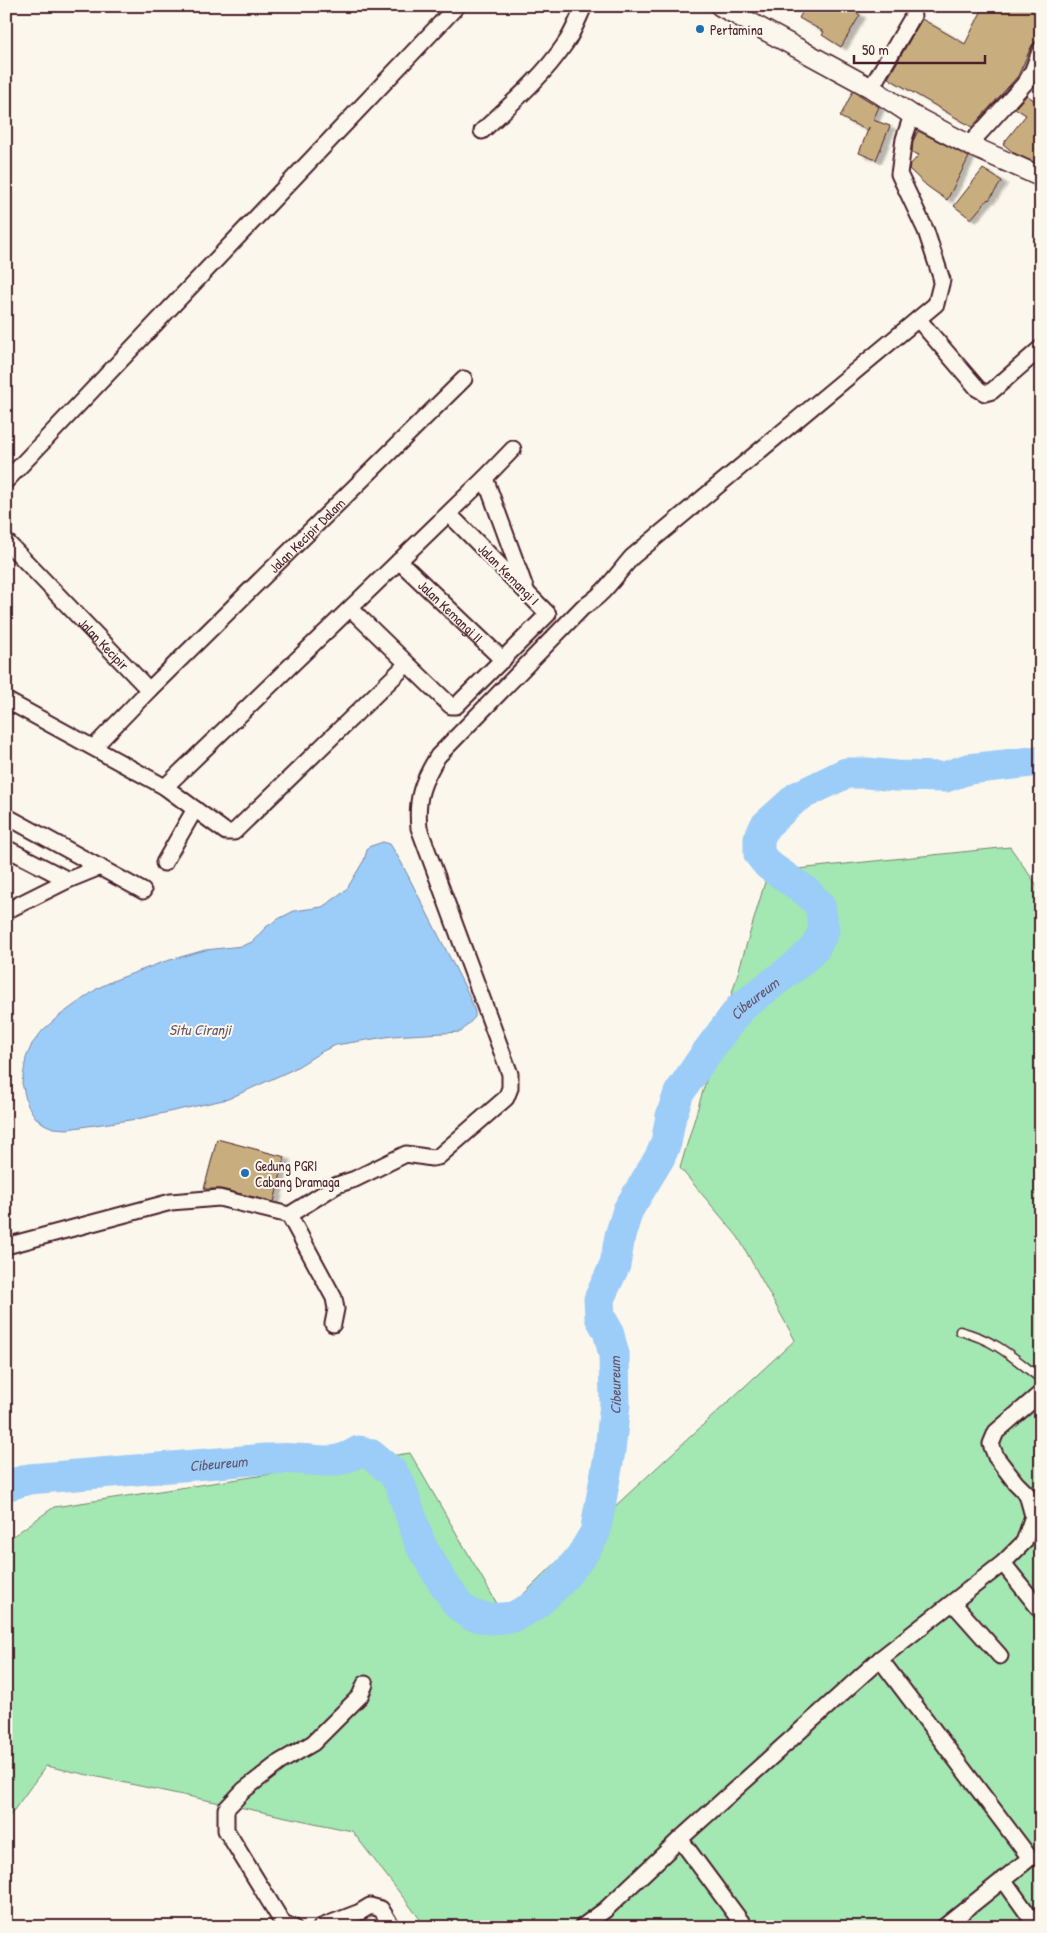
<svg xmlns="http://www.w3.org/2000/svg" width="1047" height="1933" viewBox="0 0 1047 1933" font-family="'Patrick Hand',sans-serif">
<defs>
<filter id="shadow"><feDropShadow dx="5.5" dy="3" stdDeviation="1" flood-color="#0004"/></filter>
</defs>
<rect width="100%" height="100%" fill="#fbf7ec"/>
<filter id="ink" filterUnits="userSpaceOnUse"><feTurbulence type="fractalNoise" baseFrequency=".02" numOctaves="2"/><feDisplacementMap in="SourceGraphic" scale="10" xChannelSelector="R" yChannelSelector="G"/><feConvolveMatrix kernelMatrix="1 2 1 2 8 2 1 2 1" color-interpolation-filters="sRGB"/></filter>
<g filter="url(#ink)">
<polygon fill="#a3e7b2" stroke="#76836e" points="1010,847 1041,891 1041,1927 426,1927 352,1831 46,1766 6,1821 6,1541 54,1507 410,1453 503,1614 599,1521 795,1340 738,1237 680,1168 768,872"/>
<polygon fill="#9cccf8" stroke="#7b87a6" points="383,842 390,844 400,860 469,995 475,1012 475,1017 461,1032 392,1036 336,1045 323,1051 294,1069 228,1099 137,1119 67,1129 53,1128 44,1124 35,1117 27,1104 22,1083 26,1058 32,1044 43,1030 59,1016 98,988 115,980 163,962 205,950 242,946 252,942 266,927 280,918 294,911 322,907 340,895 348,887 364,860 368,847"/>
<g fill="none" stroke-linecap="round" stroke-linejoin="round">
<path stroke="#9cccf8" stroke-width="31" id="s1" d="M6,1486L29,1479L265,1459C276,1459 287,1458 297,1459C323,1460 335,1466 359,1451L370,1454L392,1472L400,1484L421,1546L442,1581L459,1606L471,1615L491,1619L513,1617L534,1606L558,1584L582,1555L595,1533L610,1451L615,1404L614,1355L608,1331L600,1317L599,1299L615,1265L620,1236L628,1210L660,1157L666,1143L671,1116L679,1093L707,1052L740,1008L798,964L815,948L824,930L820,906L807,892L768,865L759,854V839L765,826L797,797L846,773H867L896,776L945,777L968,769L1041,761"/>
</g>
<g fill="#c8ae7f" stroke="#4a1f2b" filter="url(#shadow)">
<polygon points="806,6 845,6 860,15 841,47 822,35 824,32 799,18"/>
<polygon points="984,6 1041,6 1041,40 1036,41 1032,45 1018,76 972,127 888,78 922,19 965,44"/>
<polygon points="853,91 879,107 873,120 890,126 876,160 859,153 869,127 868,131 840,117"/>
<polygon points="1027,95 1036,102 1041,96 1041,165 1014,153 1003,144 1026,115 1015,108"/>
<polygon points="918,131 969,157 947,200 927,186 909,169 910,165 919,155 912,152 913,141"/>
<polygon points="983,169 1002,181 989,200 988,199 971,219 954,206"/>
<polygon points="217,1139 285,1157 274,1202 221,1189 204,1189"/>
</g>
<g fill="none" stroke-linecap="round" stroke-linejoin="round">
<g stroke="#4a1f2b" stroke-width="11">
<path id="service" d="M960,1331C997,1341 1011,1356 1041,1379"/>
</g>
<g stroke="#4a1f2b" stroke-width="19">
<g id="minor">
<polyline points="871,88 913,16"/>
<path d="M482,131C511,104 542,78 565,44C573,33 578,19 584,6"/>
<polyline points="969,145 1026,82 1033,70 1041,49"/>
<polyline points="918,319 978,389 985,393 992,391 1041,348"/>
<polyline points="485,478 513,449"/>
<polyline points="6,481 457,6"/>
<path id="s2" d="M6,541L149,690L94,747"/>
<path id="s3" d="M399,561L503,660"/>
<polyline points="351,609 451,706 456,706 548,614 449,514"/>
<path id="s4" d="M149,690L464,379"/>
<polyline points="6,700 165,787 226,832 234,832 407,664"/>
<polyline points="165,787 485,478 526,590"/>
<polyline points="6,816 143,891"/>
<polyline points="6,848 68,880"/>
<polyline points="164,863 195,809"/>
<polyline points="6,911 68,880 100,867"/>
<polyline points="289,1215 334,1298 336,1309 333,1324"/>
<path d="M6,1246L171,1202L219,1198L289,1215L337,1185L355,1179L406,1154L432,1158L438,1157L506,1098L510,1088V1074L419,828C416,798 422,782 438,756L583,607C603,596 617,574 632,557L936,304L942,280L926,231L899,174L904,139L912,115"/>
<polyline points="1003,1563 1041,1611"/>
<polyline points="953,1603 1000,1656"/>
<polyline points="880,1659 1030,1858 944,1927"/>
<polyline points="680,1839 745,1927"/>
<polyline points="1003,1879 1037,1927"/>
<polyline points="293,1927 284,1925 226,1830 226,1809 244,1790 280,1762 313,1743 360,1696 365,1684"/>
<polyline points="321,1927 360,1912 370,1906 381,1909 392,1927"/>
<polyline points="582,1927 605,1910 680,1839 880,1659 1003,1563 1024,1542 1033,1516 1027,1494 1016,1483 996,1457 991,1444 996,1432 1041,1393"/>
</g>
</g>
<g stroke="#4a1f2b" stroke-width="22">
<polyline id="tertiary" points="720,6 871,88 912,115 969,145 1041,177"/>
</g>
<use href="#service" stroke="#fbf7ec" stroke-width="8"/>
<use href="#minor" stroke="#fbf7ec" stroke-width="15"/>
<use href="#tertiary" stroke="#fbf7ec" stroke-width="19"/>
</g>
</g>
<g fill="#1f6fb2" stroke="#fbf7ec" stroke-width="2">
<circle cx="700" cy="29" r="5"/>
<circle cx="245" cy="1173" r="5"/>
</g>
<g text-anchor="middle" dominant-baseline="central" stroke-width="4" stroke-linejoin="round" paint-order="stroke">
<g font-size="14" fill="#4a1f2b" stroke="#fbf7ec" text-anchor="start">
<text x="710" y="29">Pertamina</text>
<text x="255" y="1165">Gedung PGRI<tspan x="255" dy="16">Cabang Dramaga</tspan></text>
</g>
<g font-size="14" fill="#4a1f2b" stroke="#fbf7ec">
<text stroke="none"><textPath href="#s4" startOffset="221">Jalan Kecipir Dalam</textPath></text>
<text transform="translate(509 574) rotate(45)">Jalan Kemangi I</text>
<text stroke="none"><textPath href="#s3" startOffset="72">Jalan Kemangi II</textPath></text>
<text stroke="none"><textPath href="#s2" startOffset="142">Jalan Kecipir</textPath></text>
</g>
<g font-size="15" font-style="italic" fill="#635368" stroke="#fbf7ec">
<text stroke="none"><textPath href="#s1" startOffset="1308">Cibeureum</textPath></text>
<text x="200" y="1029">Situ Ciranji</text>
<text stroke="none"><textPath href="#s1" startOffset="874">Cibeureum</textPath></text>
<text stroke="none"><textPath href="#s1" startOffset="214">Cibeureum</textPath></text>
</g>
</g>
<rect width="1047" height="1933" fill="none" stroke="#fbf7ec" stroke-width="25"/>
<rect x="12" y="12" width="1022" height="1908" fill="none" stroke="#4a1f2b" stroke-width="2" filter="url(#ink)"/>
<path d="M854 55v8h131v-8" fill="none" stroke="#4a1f2b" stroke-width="2.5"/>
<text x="862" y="55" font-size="15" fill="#4a1f2b" stroke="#fbf7ec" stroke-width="4" paint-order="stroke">50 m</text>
</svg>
